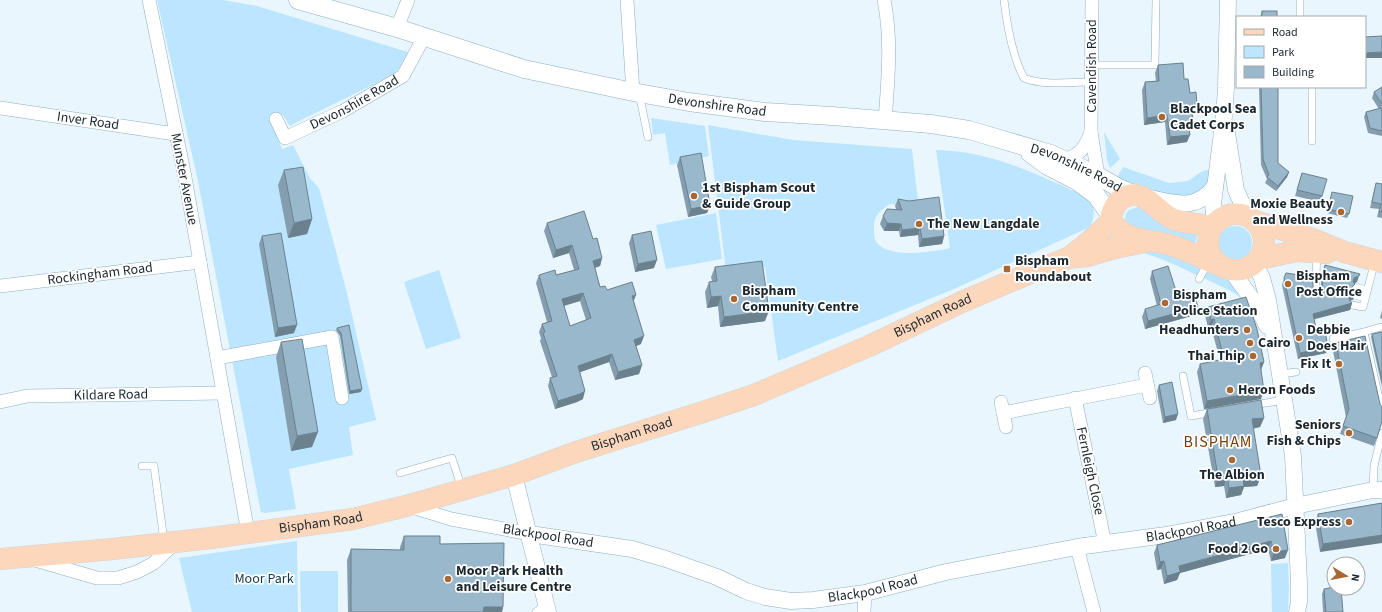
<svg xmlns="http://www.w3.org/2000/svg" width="1382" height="612" viewBox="0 0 1382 612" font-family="'Source Sans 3',sans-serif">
<rect width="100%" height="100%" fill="#e9f6fe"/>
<g fill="#bce6ff">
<polygon points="157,0 223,0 257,6 408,52 400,67 393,75 297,122 290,126 283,115 270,118 282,149 293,145 310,178 319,188 347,293 376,420 349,427 353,455 289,469 296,509 265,513 261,512 260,508 198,181"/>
<polygon points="651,118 705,126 709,156 670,165 665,133 653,135"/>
<path d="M708,125L793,140L912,149L918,201L896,205L890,204C881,210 873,216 874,228C874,233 874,239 877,243C890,259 933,252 950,248L936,150C982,151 1022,167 1063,186C1069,189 1086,196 1090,201C1096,209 1094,219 1090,227L954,289L778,361L765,267L726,271Z"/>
<polygon points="1104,132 1120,159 1110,168 1107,160"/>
<path d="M1123,167L1169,183L1188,181L1201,172L1213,168C1208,187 1200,192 1182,199L1149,190L1116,179Z"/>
<polygon points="1138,207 1145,208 1197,233 1196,241 1194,244 1138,232 1126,222 1125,219 1126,213 1129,210"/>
<polygon points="716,213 722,259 666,269 656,225"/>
<circle cx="1235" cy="243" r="17"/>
<path d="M1163,245L1226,273L1241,297C1226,288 1210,281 1194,274C1176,265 1159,257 1140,252Z"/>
<polygon points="439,270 461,338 426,349 404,282"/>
<polygon points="297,541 298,612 192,612 179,558"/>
<polygon points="1288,563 1289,588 1288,612 1272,612 1271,564"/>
<polygon points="300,571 338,571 338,612 301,612"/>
</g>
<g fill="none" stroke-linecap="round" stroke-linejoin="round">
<g stroke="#8fafc1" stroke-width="8">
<g id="service">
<path d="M1004,0C1007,25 1012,56 1024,78C1044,86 1069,82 1091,82"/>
<polyline points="1300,0 1300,17"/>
<polyline points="1092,65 1155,65 1156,0"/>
<polyline points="639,93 648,137"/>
<polyline points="1312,141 1312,87"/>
<polyline points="1199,279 1208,263"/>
<polyline points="1356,287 1367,290"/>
<polyline points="1354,295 1365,298"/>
<polyline points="1317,298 1315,297 1317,253"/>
<polyline points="1352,305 1363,307 1375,261"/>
<polyline points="1364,332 1381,327"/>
<polyline points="1333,339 1364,332 1382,411"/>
<polyline points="1280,374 1296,372"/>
<polyline points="1183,376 1191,416 1214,412"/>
<polyline points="1253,405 1285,400"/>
<polyline points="142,466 154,466 164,541"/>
<polyline points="400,473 452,458 462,489"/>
<polyline points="1373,490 1374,466 1382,433"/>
<polyline points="536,612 546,604"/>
</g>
</g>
<g stroke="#8fafc1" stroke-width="14">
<g id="minor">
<polyline points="149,0 184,172 248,533"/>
<polyline points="627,0 633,92"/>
<path d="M884,0C892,40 888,80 885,121"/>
<polyline points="1092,0 1091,132 1098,176"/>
<polyline points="397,28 408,0"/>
<polyline points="0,108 175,134"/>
<path id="s1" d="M276,119L285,138L343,111L403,76L424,37"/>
<path d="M1065,159C1080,156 1086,146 1091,132"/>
<polyline points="0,286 200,262"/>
<polyline points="217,358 332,337 342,398"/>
<polyline points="1145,373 1150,398"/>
<polyline points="1075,398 1105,544"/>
<polyline points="0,402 27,396 223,393"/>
<polyline points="1001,402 1006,427"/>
<polyline points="1003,413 1147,385"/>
<polyline points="409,506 451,519 530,534"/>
<polyline points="1077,547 1094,612"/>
<polyline points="35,560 97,578 118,578 137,572 154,563 175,543"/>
<polyline points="864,612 865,593"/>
</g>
</g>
<g stroke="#8fafc1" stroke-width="17">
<g id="tertiary">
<polyline points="1227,133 1236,190 1248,217"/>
<path d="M1143,197C1171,201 1195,214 1215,186"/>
<polyline points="1215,223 1213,204 1224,116 1226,88 1228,0"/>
<polyline points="1255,264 1262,278 1268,300 1293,456 1299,582 1299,602 1297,612"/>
<polyline points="1231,270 1257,306 1267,326"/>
<polyline points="514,475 548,612"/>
<path id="s2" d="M530,534L632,549L666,559L717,577L746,591L765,597L791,601L813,600L865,593L946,572L1077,547L1166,535L1239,521L1295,506L1373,490H1382"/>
</g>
</g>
<g stroke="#8fafc1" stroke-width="19">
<g id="secondary">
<path id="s3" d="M298,0L397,28L524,69L633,92L689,102L765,112L832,116L931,124L969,130L1051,154L1098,176L1119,188L1136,195"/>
<polyline points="1030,153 1046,165 1077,181 1096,195 1111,216"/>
</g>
</g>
<g stroke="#d1d4d5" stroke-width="22">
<g id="primary">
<circle cx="1236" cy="242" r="28"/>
<polyline points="1255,221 1315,240 1344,252 1382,262"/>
<path d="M1212,227C1199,223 1185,224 1173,219C1160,214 1151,198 1137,195C1131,194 1125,196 1120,200C1116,203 1114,208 1112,213C1110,217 1111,220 1114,224C1128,242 1151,239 1170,245C1187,250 1204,259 1221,266"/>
<polyline points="1070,257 1091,240 1112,221"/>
<polyline points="1259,259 1296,251 1327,253"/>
<path id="s4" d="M0,559L113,549L211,538L353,519L406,506L514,475L576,452L703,412L754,395L869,346L964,301L1035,271L1068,258L1088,256L1115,248L1149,241"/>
</g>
</g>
<use href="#service" stroke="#fff" stroke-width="7"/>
<use href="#minor" stroke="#fff" stroke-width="13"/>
<use href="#tertiary" stroke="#fff" stroke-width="16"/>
<use href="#secondary" stroke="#fff" stroke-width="18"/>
<use href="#primary" stroke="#fdd7bc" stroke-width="21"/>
</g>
<g fill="#849eaf" fill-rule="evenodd">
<polygon points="1262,11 1277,17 1260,17"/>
<polygon points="1158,65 1184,79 1190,93 1195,112 1192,112 1193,120 1190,127 1189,127 1187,142 1167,145 1165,122 1144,125 1142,90 1145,82 1156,81 1155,73"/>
<polygon points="1259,87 1278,87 1278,163 1289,172 1287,177 1276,191 1265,183 1267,179 1261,165"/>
<polygon points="1382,87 1382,136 1368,133 1364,117 1366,112 1379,109 1372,98 1374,92"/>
<polygon points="680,157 710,205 707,213 688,217 677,165"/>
<polygon points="284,170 312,219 307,234 288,238 278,185"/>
<polygon points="1302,173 1322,196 1320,202 1295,196"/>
<polygon points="1376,183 1382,184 1382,218 1377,217 1379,209 1370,208"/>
<polygon points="1332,192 1349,214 1347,218 1327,213"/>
<polygon points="898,199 944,236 942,244 919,247 918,235 900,237 899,231 884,231 880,224 883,216 896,209 895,206"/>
<path d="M547,223L593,239L602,258L600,266L595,268L600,287L634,302L641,344L636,346L642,365L639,374L615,380L609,362L580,372L583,399L577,402L555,409L548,386L550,378L552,377L540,341L541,338L539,332L542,324L547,322L536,283L539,275H556L574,270L569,253L553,258L544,231ZM580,301L586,320L570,326L564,306Z"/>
<polygon points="632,235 654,268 635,272 629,243"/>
<polygon points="262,236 294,333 275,337 259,244"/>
<polygon points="1325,265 1357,282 1354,283 1352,291 1353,300 1350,301 1352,303 1350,310 1314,319 1317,333 1326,353 1298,359 1282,285 1286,273 1313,293 1319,297 1321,296 1320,294 1322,271"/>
<polygon points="715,267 765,321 720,327 718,306 707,308 705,292 709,282 712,281 711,277"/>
<polygon points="1152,271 1179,300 1195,315 1145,329 1142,317 1145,309 1157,306 1150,279"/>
<polygon points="1208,307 1264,362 1261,369 1261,399 1204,409 1197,372 1200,364 1220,360 1211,327 1208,328 1205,315"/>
<polygon points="1382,310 1382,319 1380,318"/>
<polygon points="349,325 361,392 349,394 340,336 336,330 337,328"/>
<polygon points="1382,332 1382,387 1371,337 1372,334"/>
<polygon points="281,342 312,447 291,451 276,357"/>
<polygon points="1336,343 1377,438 1374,446 1340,434 1346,417 1333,351"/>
<polygon points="1159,385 1176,420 1163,423 1157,391"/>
<polygon points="1207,409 1264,418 1260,427 1253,429 1261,476 1257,486 1244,487 1241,495 1226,498 1224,486 1215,487 1203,419"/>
<polygon points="1382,503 1320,552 1315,522 1318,514"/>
<polygon points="1282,514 1285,558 1271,561 1268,549 1180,573 1177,580 1164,584 1161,569 1157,570 1154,553 1157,545"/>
<polygon points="404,536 440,544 503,607 502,612 348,612 347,560 351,549 400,550 400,547"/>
<polygon points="1324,589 1343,612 1323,612 1322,594"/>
</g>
<g fill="#6b818e">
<polygon points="1382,52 1382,58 1365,58 1365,53"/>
<polygon points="1197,104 1195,112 1188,112 1191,105"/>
<polygon points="1167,115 1165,122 1144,125 1147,118"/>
<polygon points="1193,120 1190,127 1186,128 1188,121"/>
<polygon points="1190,135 1187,142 1167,145 1170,137"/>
<polygon points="1289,172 1287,177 1276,191 1278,186"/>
<polygon points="710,205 707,213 688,217 691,209"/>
<polygon points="312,219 307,234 288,238 294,223"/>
<polygon points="887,223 901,224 899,231 884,231"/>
<polygon points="920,228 918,235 900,237 902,230"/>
<polygon points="944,236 942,244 919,247 922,239"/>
<polygon points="572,245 569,253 553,258 556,250"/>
<polygon points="602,258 600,266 590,269 593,261"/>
<polygon points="657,260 654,268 635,272 638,264"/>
<polygon points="1359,276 1357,282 1352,284 1354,278"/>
<polygon points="583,293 580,301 559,307 562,299"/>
<polygon points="1352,294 1355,294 1353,300 1350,300 1347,304 1349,298"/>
<polygon points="636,295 633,303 632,296"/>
<polygon points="721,296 718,306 707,308 711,297"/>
<polygon points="1352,303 1350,310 1311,320 1313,314"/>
<polygon points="1198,307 1195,315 1145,329 1148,321"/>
<polygon points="769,311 765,321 720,327 724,317"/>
<polygon points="1214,319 1211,327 1208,328 1211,320"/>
<polygon points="297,325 294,333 275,337 278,328"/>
<polygon points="644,336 641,344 631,348 634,340"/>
<polygon points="1328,347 1326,353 1298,359 1300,353"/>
<polygon points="612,354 609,362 575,374 578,366"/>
<polygon points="1264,362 1261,370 1260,363"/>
<polygon points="642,365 639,374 615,380 618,372"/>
<polygon points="362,389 361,392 349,394 350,391"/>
<polygon points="585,391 583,399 577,402 555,409 558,401"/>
<polygon points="1264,391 1261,399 1204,409 1207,401"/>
<polygon points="1178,414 1176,420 1163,423 1165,417"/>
<polygon points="1264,418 1260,427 1248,429 1252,419"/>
<polygon points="318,432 312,447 291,451 297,436"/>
<polygon points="1227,476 1224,486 1215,487 1218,477"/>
<polygon points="1261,476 1257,486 1244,487 1241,495 1226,498 1229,488 1243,478"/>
<polygon points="1382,535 1382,543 1320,552 1323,544"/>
<polygon points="1271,541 1268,549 1180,573 1177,580 1164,584 1167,576 1179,566"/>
<polygon points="1288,550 1285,558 1271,561 1274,552"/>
<polygon points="1164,561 1161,569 1157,570 1160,562"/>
<polygon points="484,607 503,607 502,612 482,612"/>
</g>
<g fill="#99b8cb" stroke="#6b818e" fill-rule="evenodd">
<rect x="1262" y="11" width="15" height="6"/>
<polygon points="1382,36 1382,52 1365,53 1365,37"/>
<polygon points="1183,63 1184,79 1188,79 1190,93 1196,92 1197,104 1191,105 1193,120 1188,121 1190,135 1170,137 1167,115 1147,118 1145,82 1159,81 1158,65"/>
<polygon points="1261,87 1278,87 1278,163 1289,172 1278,186 1267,177 1269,175 1263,159"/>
<polygon points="1382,87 1382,104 1374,92"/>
<polygon points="1381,108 1382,112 1382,131 1370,128 1366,112"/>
<polygon points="701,153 710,205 691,209 680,157"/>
<polygon points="303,167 312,219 294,223 284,170"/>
<polygon points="1302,173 1327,179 1322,196 1297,190"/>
<polygon points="1376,183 1382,184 1382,212 1379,212 1381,204 1372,202"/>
<polygon points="1332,192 1353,196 1349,214 1328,209"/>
<polygon points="939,197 944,236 922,239 920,228 902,230 901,224 887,223 883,216 887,209 902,210 898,199 909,201"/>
<path d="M584,211L593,239L597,238L602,258L593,261L600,287L605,286L607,290L632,282L636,295L632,296L644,336L634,340L642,365L618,372L612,354L578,366L585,391L580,394L558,401L550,378L557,376L543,333L545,332L542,324L552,321L539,275L555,270L556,275L579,269L572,245L556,250L547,223ZM583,293L591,318L570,326L562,299Z"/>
<polygon points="651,231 657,260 638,264 632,235"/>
<polygon points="281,233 297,325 278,328 262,236"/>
<polygon points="762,261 769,311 724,317 721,296 711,297 709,282 717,281 715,267"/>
<polygon points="1325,265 1360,274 1359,276 1354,278 1353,282 1355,284 1351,288 1352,292 1355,294 1352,294 1349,298 1350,301 1352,303 1313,314 1317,333 1325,331 1328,347 1300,353 1284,278 1286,273 1313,277 1313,293 1319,297 1322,296 1324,292 1322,288"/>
<polygon points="1168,266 1179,300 1195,296 1198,307 1148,321 1145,309 1161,304 1152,271"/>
<polygon points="1246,297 1257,329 1264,362 1260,363 1264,391 1207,401 1200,364 1224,359 1214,319 1211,320 1208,307"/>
<polygon points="349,325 362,389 350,391 341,333 337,328"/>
<polygon points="1382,332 1382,380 1372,334"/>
<polygon points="1365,336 1380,404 1382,407 1382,421 1377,438 1343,426 1349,409 1336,343"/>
<polygon points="302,339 318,432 297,436 281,342"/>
<polygon points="1172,382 1178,414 1165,417 1159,385"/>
<polygon points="1261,400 1264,418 1252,419 1261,476 1243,478 1244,486 1229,488 1227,476 1218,477 1207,409"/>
<polygon points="1382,503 1382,535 1323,544 1318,514"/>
<polygon points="1282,514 1288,550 1274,552 1271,541 1179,566 1180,572 1167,576 1164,561 1160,562 1157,545"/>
<polygon points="404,536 440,536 440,544 504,543 503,607 484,607 483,612 351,612 351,549 404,550"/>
<polygon points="1334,587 1334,588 1341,588 1343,612 1326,612 1324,589"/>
</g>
<g fill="#a96733" stroke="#fff" stroke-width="1.5">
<circle cx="1162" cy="117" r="4"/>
<circle cx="694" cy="196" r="4"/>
<circle cx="1341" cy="212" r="4"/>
<circle cx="919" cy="224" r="4"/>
<rect x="1003" y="265" width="8" height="8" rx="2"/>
<circle cx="1288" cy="284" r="4"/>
<circle cx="734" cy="299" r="4"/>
<circle cx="1165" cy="303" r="4"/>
<circle cx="1247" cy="330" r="4"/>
<circle cx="1299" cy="338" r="4"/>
<circle cx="1250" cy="343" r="4"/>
<circle cx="1253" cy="356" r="4"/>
<circle cx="1339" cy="364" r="4"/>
<circle cx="1230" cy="390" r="4"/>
<circle cx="1349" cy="433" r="4"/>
<circle cx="1232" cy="460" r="4"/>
<circle cx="1349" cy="522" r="4"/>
<circle cx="1276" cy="549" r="4"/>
<circle cx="448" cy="579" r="4"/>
</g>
<g text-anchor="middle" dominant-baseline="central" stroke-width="3.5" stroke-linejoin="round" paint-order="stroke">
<g font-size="14" fill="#1b272e" stroke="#fff">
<text transform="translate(1092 66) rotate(-90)">Cavendish Road</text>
<text stroke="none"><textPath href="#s1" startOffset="99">Devonshire Road</textPath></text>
<text stroke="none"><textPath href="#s3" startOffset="433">Devonshire Road</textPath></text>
<text transform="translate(88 121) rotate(8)">Inver Road</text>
<text stroke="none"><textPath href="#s3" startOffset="800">Devonshire Road</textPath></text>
<text transform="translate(184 179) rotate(79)">Munster Avenue</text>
<text transform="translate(100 274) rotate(-7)">Rockingham Road</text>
<text stroke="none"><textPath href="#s4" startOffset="971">Bispham Road</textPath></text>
<text transform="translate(111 395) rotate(-1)">Kildare Road</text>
<text stroke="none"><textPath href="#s4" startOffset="647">Bispham Road</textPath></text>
<text transform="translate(1090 471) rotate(78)">Fernleigh Close</text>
<text stroke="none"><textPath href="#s4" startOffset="323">Bispham Road</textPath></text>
<text stroke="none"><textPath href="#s2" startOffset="678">Blackpool Road</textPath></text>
<text transform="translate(548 536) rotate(9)">Blackpool Road</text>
<text stroke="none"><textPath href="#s2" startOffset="354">Blackpool Road</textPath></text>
</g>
<g font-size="14" font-weight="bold" fill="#1b272e" stroke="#fff" text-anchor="start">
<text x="1170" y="109">Blackpool Sea<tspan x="1170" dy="16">Cadet Corps</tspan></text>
<text x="702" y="188">1st Bispham Scout<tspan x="702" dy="16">&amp; Guide Group</tspan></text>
<text x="1333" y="204" text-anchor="end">Moxie Beauty<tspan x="1333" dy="16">and Wellness</tspan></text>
<text x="927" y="224">The New Langdale</text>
<text x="1015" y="261">Bispham<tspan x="1015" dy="16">Roundabout</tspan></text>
<text x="1296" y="276">Bispham<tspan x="1296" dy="16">Post Office</tspan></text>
<text x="742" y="291">Bispham<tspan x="742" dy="16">Community Centre</tspan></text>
<text x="1173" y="295">Bispham<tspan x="1173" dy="16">Police Station</tspan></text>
<text x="1239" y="330" text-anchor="end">Headhunters</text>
<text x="1307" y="330">Debbie<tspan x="1307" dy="16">Does Hair</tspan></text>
<text x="1258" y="343">Cairo</text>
<text x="1245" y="356" text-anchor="end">Thai Thip</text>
<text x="1331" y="364" text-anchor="end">Fix It</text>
<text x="1238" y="390">Heron Foods</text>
<text x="1341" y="425" text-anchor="end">Seniors<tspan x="1341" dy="16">Fish &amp; Chips</tspan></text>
<text x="1232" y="475" text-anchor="middle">The Albion</text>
<text x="1341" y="522" text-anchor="end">Tesco Express</text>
<text x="1268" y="549" text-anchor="end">Food 2 Go</text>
<text x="456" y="571">Moor Park Health<tspan x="456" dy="16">and Leisure Centre</tspan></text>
</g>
<g font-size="14" fill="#10384c" stroke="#fff">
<text x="264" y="579">Moor Park</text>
</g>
<g font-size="16" letter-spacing="1" fill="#783f08" stroke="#fff">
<text x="1218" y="442">BISPHAM</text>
</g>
</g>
<rect x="1236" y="16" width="130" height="72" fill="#ffffff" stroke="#a4a9ab"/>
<rect x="1244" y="29" width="20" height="6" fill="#fdd7bc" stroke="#a4a9ab"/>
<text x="1272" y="36" font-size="12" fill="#1b272e">Road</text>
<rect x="1244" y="46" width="20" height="12" fill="#bce6ff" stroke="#a4a9ab"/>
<text x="1272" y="56" font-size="12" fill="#1b272e">Park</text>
<rect x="1244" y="66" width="20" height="12" fill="#99b8cb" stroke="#a4a9ab"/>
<text x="1272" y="76" font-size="12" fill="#1b272e">Building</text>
<g transform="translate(1346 576) rotate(100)"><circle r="19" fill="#ffffff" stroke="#a4a9ab"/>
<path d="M0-3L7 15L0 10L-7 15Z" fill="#a96733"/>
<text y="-6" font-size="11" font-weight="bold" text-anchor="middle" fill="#1b272e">N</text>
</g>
</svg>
